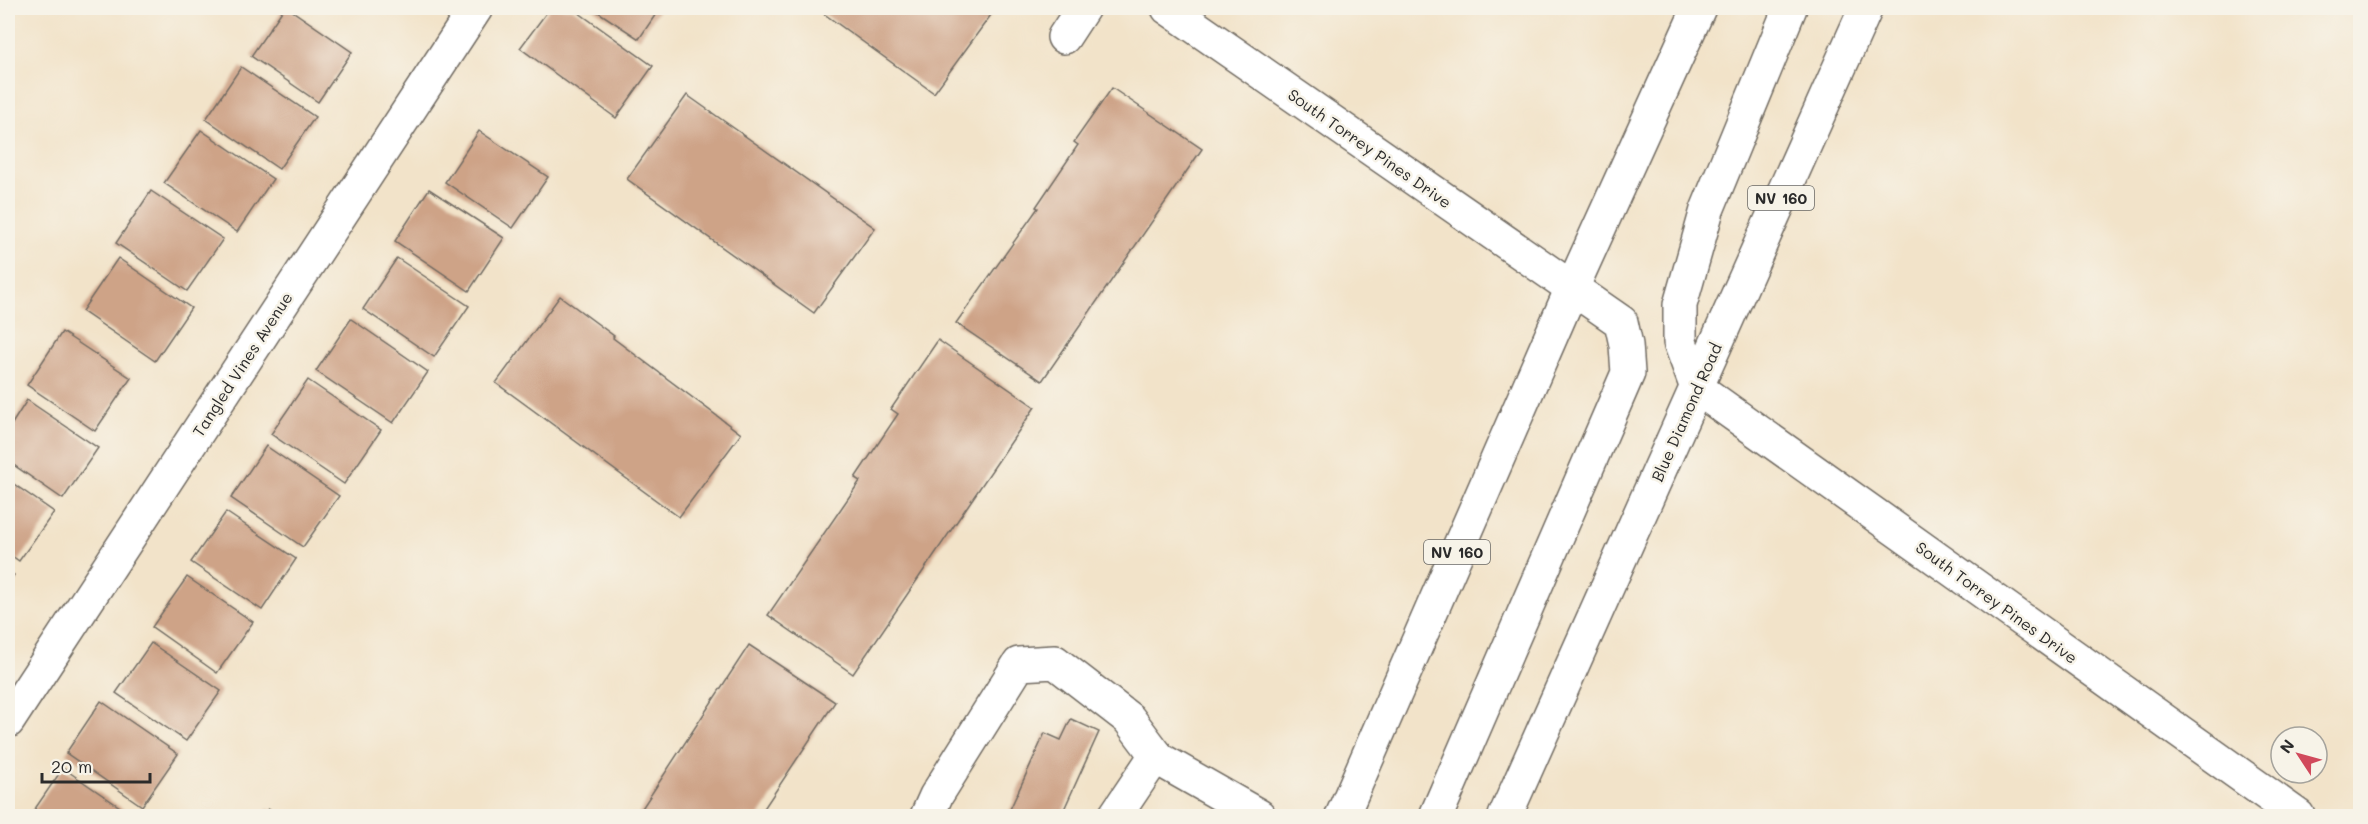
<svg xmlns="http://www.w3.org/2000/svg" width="2368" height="824" viewBox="0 0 2368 824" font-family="Mali,sans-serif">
<rect width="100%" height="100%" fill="#f7f3e8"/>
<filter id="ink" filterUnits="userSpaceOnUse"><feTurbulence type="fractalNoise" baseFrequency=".0167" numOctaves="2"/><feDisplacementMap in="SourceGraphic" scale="12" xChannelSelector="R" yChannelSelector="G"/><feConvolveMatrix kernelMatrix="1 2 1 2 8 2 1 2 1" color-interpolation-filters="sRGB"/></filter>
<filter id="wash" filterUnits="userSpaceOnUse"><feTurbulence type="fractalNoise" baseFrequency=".008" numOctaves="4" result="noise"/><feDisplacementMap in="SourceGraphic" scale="24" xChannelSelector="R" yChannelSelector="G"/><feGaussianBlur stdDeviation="1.35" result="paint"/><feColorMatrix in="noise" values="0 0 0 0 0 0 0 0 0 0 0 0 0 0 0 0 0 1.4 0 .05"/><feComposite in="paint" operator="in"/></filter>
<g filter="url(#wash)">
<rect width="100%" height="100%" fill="#f2e3c9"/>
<g id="blocks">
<g fill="#cea387">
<polygon points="284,8 288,8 352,52 318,102 251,56"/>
<polygon points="550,8 572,8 653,66 616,118 520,48"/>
<polygon points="592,8 660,8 639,39"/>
<polygon points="816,8 996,8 934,93"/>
<polygon points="241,67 315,117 279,169 206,119"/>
<polygon points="1112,88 1202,149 1042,381 956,323 1038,208 1036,207 1078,145 1074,142"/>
<polygon points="687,95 875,228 814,313 627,179"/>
<polygon points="201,130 273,179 237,232 164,183"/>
<polygon points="479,131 548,177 513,228 445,182"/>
<polygon points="429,189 504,238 469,291 395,241"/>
<polygon points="151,191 223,239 187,291 116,243"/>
<polygon points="118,258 191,308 155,361 82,311"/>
<polygon points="397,258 469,306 434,357 363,309"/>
<polygon points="560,296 614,336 613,338 741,434 679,517 496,383"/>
<polygon points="351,319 428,372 393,423 316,371"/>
<polygon points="62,332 131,378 95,431 27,385"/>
<polygon points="938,340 1035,407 853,674 768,615 860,481 855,478 898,414 891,409"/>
<polygon points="308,380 381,430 344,484 271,434"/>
<polygon points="27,400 98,448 63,499 8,461 8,430"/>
<polygon points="266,446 339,496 303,547 231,498"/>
<polygon points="8,480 54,512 19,561 8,553"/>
<polygon points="226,512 296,559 262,610 191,562"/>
<polygon points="8,571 14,575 8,585"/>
<polygon points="187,577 253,622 217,673 152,627"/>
<polygon points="151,643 221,691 186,741 116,693"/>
<polygon points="749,645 835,702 759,816 637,816"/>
<polygon points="101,701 178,754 142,806 66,753"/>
<polygon points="1071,719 1099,732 1061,816 1007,816 1045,733 1061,740"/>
<polygon points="63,768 127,812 124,816 30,816"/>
<polygon points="268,809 279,816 262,816"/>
</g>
</g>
</g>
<g filter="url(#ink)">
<use href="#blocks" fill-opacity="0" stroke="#716b62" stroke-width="1.5"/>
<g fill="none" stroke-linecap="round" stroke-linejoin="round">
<g stroke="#716b62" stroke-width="36">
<g id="minor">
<polyline points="1168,8 1572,288"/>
<polyline points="1064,37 1083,8"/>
<polyline points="1697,388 2298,816"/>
<polyline points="8,721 476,8"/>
<polyline points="927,816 936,796 1019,664 1055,662 1129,719 1159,759 1259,816"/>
<polyline points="1115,816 1156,755"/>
</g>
</g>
<g stroke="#716b62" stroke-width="36">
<g id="highway">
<polyline points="1697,388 1680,342 1680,305 1707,210 1790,8"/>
<polyline points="1342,816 1572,288 1699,8"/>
<polyline points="1436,816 1628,373 1626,345 1621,322 1572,288"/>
<polyline points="1505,816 1866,8"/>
</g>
</g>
<use href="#minor" stroke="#fff" stroke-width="33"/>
<use href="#highway" stroke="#fff" stroke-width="33"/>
</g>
</g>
<g text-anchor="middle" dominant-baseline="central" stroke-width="5" stroke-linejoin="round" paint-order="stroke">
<g fill="#f7f3e8" stroke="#686764" stroke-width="1.5">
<rect x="1748" y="186" width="66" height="24" rx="4.5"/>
<rect x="1424" y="540" width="66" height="24" rx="4.5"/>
</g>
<g font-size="15" font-weight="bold" fill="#2b2b2b">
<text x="1781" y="198">NV 160</text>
<text x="1457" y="552">NV 160</text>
</g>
<g font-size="16" fill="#2b2b2b" stroke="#f7f3e8">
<text transform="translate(1370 148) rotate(35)">South Torrey Pines Drive</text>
<text transform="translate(242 364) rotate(-57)">Tangled Vines Avenue</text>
<text transform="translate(1686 412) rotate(-66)">Blue Diamond Road</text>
<text transform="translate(1997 602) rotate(36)">South Torrey Pines Drive</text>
</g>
</g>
<rect width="2368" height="824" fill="none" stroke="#f7f3e8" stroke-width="30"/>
<g transform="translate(2299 755) rotate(306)"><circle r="28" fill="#f7f3e8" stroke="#a5a39c" stroke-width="1.5"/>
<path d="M0-4.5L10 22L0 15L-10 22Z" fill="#d1495b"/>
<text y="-9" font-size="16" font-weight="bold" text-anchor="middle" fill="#2b2b2b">N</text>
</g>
<path d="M42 773v9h108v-9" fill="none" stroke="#2b2b2b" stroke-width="3"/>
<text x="51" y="773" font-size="18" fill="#2b2b2b" stroke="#f7f3e8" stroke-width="4.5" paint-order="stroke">20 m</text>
</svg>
